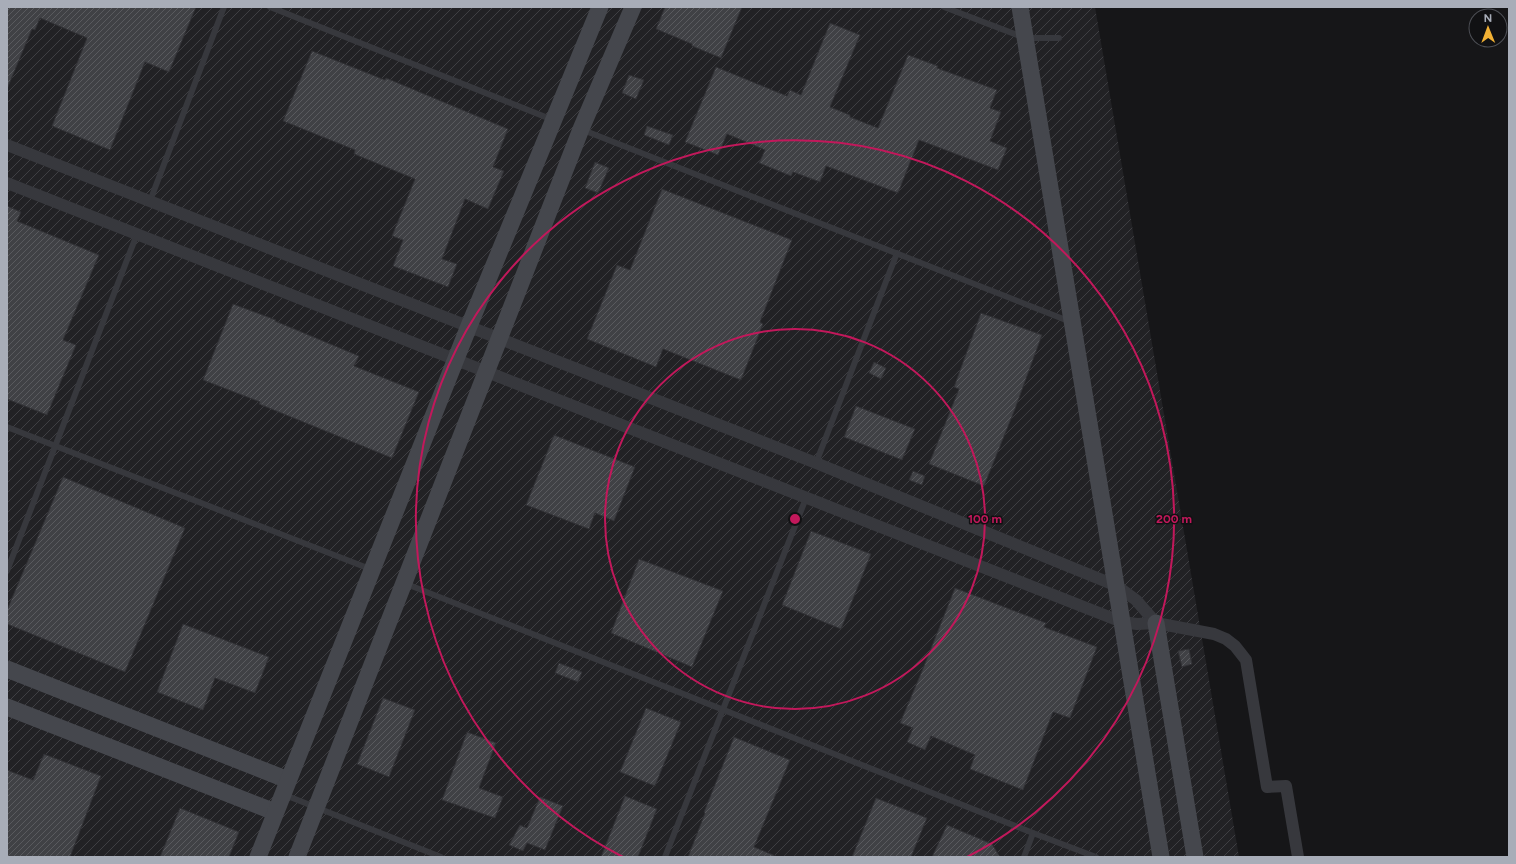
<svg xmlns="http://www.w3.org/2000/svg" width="1516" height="864" viewBox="0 0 1516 864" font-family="Figtree,sans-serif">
<defs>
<pattern id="industrial-furrows" width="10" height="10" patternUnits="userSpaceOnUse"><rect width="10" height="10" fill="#222225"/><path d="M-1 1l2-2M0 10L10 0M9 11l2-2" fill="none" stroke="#3f3f43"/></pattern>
<pattern id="building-hatch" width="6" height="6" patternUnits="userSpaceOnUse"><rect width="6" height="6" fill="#404145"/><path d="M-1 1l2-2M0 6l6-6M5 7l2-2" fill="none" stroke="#595a5e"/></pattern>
</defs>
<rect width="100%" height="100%" fill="#161618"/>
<polygon fill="url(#industrial-furrows)" points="7,7 1095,7 1239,857 7,857"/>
<g fill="url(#building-hatch)" stroke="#303034">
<polygon points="7,7 196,7 169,72 145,62 110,150 52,126 87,38 40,18 35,30 32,29 7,89"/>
<polygon points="665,7 742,7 721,58 692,46 692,44 656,29"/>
<polygon points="830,23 860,35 830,107 850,115 850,117 878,128 908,55 938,66 937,68 997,90 990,108 1001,112 990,141 1007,148 998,170 919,140 898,193 826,166 820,182 793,172 791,176 759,163 765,150 727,134 718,155 685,142 716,67 787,96 790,90 801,95"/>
<polygon points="312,51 385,80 386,78 508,129 493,167 504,171 488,209 465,199 442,259 457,264 448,287 393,266 403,240 392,236 415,179 354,154 355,150 283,121"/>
<polygon points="629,75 644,80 636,99 622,93"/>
<polygon points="647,126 673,135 669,145 644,135"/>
<polygon points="595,162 609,168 598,193 585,188"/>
<polygon points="662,189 792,240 760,322 763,324 741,380 663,349 656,367 587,339 617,265 630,270"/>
<polygon points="7,206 21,212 17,221 99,255 63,340 76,345 47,415 7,399"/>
<polygon points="233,304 276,320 275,321 359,356 354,366 419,392 392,458 259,404 260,402 203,380"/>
<polygon points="981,313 1042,335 1015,409 984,486 929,464 959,389 954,387"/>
<polygon points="874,362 886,368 881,379 869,373"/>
<polygon points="856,406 915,429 902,460 844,437"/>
<polygon points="554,435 635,467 614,521 595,513 589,529 526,505"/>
<polygon points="913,471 925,476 922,485 909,480"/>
<polygon points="63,477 185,528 125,672 7,624 7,610"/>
<polygon points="811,531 871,554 841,629 782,605"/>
<polygon points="639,559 723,591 692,667 611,633"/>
<polygon points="955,588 1046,623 1044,627 1097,647 1070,718 1053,712 1023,790 970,769 975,755 931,736 925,750 907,742 913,728 900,723 922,671"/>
<polygon points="183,624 269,657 255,693 215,678 203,710 157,692"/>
<polygon points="1189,649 1192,664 1182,667 1178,651"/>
<polygon points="559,663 582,672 578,682 555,673"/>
<polygon points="383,698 415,710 389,777 357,764"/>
<polygon points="646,708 681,722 655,786 620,772"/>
<polygon points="467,732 496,743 479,788 503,797 495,818 442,800"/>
<polygon points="734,737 790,760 754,847 778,857 688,857 705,813 704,812"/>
<polygon points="44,754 101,776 70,857 7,857 7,770 33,780"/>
<polygon points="625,796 657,809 638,857 601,857"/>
<polygon points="540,797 563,806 545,850 527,843 523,851 509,845 520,825 527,828"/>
<polygon points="876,798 927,818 911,857 852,857"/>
<polygon points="180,808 239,832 229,857 160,857"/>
<polygon points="947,825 992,844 1000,857 932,857"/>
</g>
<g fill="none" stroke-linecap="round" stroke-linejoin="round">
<g stroke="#37383d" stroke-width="6">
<polyline points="270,7 553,120"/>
<polyline points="944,7 1025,38 1059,38"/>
<polyline points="583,130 1071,322"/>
<polyline points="150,201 224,7"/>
<polyline points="7,427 370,569"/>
<polyline points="816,463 897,253"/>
<polyline points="7,571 137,234"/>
<polyline points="404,583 1033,833 1096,857"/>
<polyline points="285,795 441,857"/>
<polyline points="665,857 806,498"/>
<polyline points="1024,857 1033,833"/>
</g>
<g stroke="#37383d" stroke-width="12">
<polyline points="7,145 816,463 1117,586 1136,600 1156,623"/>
<polyline points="7,183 1122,622 1137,624 1156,623 1214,634 1226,639 1235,646 1246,660 1267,787 1286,786 1298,857"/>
</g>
<g stroke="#45474d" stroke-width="17">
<polyline points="1020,7 1161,857"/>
<polyline points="1156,623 1195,857"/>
<polyline points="7,669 288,780"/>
<polyline points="7,707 275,812"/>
<polyline points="258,857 469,326 600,7"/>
<polyline points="297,857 581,129 633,7"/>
</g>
</g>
<g fill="none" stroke="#c2185b" stroke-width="2">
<circle cx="795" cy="519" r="190"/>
<path d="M623 857A379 379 0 1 1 967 857"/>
</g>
<circle cx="795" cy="519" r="6" fill="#c2185b" stroke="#111113" stroke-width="2"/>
<g font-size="12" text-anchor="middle" font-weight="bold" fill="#c2185b" stroke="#111113" stroke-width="3" stroke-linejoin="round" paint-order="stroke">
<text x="985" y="523">100 m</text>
<text x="1174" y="523">200 m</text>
</g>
<rect width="1516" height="864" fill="none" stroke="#a8adb8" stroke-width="16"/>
<g transform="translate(1488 28) rotate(359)"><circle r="19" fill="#111113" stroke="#4d4f55"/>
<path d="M0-3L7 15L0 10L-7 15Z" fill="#f2b134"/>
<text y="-6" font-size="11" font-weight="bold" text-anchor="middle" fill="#a8adb8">N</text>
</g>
</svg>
